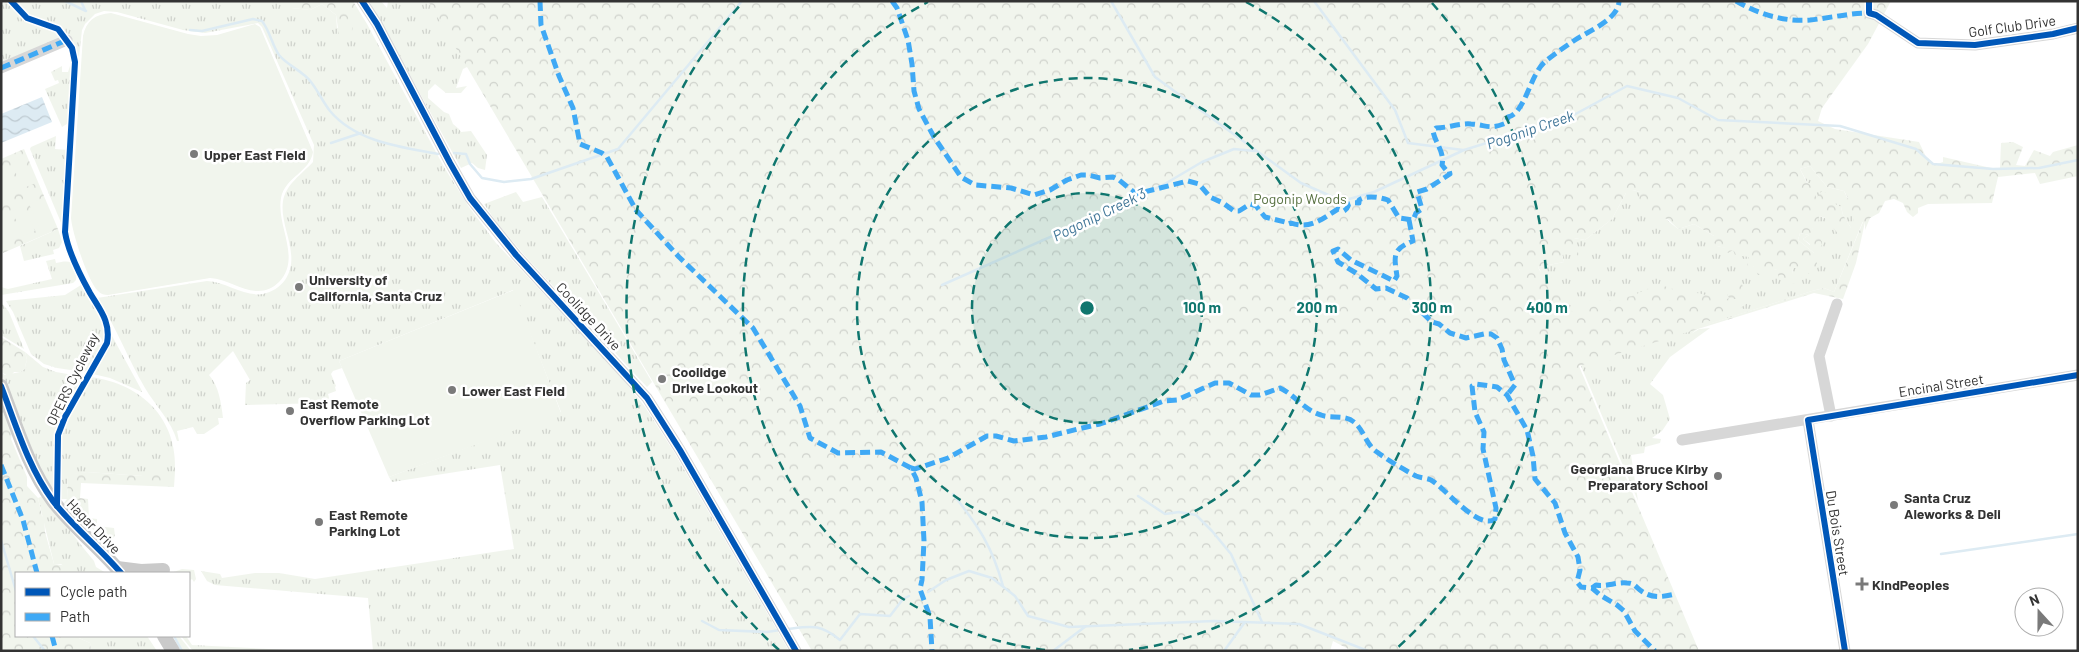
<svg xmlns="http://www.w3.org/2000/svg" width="2079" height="652" viewBox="0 0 2079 652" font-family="Barlow,sans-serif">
<defs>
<pattern id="grass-tufts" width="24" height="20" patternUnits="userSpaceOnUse" patternTransform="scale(1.25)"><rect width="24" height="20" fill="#f1f5ed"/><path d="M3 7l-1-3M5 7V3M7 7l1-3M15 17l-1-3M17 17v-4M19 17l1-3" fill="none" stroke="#cfd2cc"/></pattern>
<pattern id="forest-crowns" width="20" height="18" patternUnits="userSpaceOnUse" patternTransform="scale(1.25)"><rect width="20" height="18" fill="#f1f5ed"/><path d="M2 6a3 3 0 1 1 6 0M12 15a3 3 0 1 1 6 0" fill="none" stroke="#cfd2cc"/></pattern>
<pattern id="water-waves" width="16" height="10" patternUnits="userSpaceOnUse" patternTransform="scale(1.25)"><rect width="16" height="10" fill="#ddebf3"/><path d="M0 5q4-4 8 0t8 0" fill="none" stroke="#becad1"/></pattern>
</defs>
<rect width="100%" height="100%" fill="#fff"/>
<g fill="url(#grass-tufts)">
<path d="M6,1H292V8L310,10L322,4L336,15L337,28L353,24H367L444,167L469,207L496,243L622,378L645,407L674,452L789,651H373L368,598L215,585L207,581L201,571L220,574L222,578L255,573H279L315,579L514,549L500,465L392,482L389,477L561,412L513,290L339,361L342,368L333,371L331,374L336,386L335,387L336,391L328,394L329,398L325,403L245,405L246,383L250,380L233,351L209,375C219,386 221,403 223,418H218L219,424L204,434H197L193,427L177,431L179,441H177C172,422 155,405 145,388C128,359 116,326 97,298L207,281C226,282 245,297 263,294C272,292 280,287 285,280C302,255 279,227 283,201C286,184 302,174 313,162L314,145L262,27L258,23L205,33L183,30L117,12L104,11L95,14L85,24L82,30L79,57C78,56 72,41 69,36L1,62V3H5Z"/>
<polygon points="369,1 381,1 387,8 388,1 514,1 471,65 463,69 456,88 467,86 461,93 446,93 435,84 428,91 428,98 444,112 449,114 453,124 459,129 461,132 471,131 487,155 485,170 478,168 472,163 461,168"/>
<polygon points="62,66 62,72 68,72 70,66 73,68 70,122 62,127 45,89 59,83 58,80 55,81 51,72"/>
<polygon points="56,136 55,149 68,150 62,225 30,149 31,147"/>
<path d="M1810,166L1827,187L1844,191L1854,212L1863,221L1834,292L1824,288L1812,291L1703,326L1704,324L1691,334L1699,329L1710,328L1670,357L1650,384L1663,395L1670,419L1662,431L1652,438L1661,439L1660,443L1645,447L1644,453L1631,455L1638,501L1581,366L1591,359L1583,340L1538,267L1564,262L1562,254L1574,238L1585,240L1612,219L1626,193L1633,190L1640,192L1641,195C1653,208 1665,218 1678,229L1694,224L1714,236L1717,246L1733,249L1750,257L1753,266L1762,272L1777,269L1793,274L1792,268H1810L1808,274L1814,253L1798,240L1800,233L1809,235L1803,239L1810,245L1812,229L1819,216L1851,228L1843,215L1841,207L1816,199L1800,169Z"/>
<polygon points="516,192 523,202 542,197 652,382 647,387 526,257 497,223 484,204"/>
<polygon points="58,229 62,242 59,248 53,250 54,254 24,261 20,246"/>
<path d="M55,259L56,263C71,259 79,262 76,280L73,283L1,295V287L8,289L52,279L46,261Z"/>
<polygon points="81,285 99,310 107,329 105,343 91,368 84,372 57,368 44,364 31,354 13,312 6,301 65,295"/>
<polygon points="1,302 9,312 24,349 1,335"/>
<polygon points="111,334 142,391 142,392 110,378 93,374 108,343"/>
<polygon points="25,352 43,367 56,372 85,377 57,433 55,452 57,490 55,493 33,456 1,374 1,372 5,375 20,372 26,368 25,366 27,360"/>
<path d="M91,377C142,384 178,419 175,472L143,476L87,472L68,475L67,499H61L58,455L61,430L71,408Z"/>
<polygon points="43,496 85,550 94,561 96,567 106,573 72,573 61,564 54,564 38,498"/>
<polygon points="182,569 194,570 196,579 194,582 192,579 189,581 189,573 171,573"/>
<polygon points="74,636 147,636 157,651 91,651 90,643 79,638 73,638"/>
<polygon points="175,636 179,636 191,651 180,651 179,649 181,647"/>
<polygon points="181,636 186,636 192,645 306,651 193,651"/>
</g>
<g fill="url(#forest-crowns)" fill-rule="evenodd">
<polygon points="292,1 353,1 367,24 353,24 352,32 346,36 339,35 336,15 322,4 310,10 292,8"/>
<path d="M428,1H1891L1868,44L1822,108L1818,121L1835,129L1919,142L1927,159L1934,165L1943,162V157L1991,168H2000L2001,143L2013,142L2023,147L2016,165L2025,166L2034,150L2050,156L2053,152L2078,145V176L2040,184L2035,173L1998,177L1992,203L1928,204L1918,208V213L1913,217L1907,212L1903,203L1894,199L1885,201L1879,213L1870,218L1865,230V222L1856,263L1843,299L1814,293L1579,366L1699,651H1352L1333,641L1330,651H812ZM1810,166L1827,187L1844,191L1848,198L1844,201L1847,208L1854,212L1853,223L1863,222L1834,292L1824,288L1812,291L1705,325L1707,322L1739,309L1749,302H1733L1730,299H1737L1743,287L1741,282L1733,283L1725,290L1729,298L1725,300L1698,293L1691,295L1658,284L1632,296L1585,305L1578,317L1562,302L1567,294L1551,277L1540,271L1538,267L1564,262L1562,254L1579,256L1574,238L1585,240L1612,219L1626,193L1631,196L1633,190L1640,192L1639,198L1643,209L1653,214V221L1658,223L1662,217L1669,220L1678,229L1694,224L1714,236L1713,242L1717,246L1725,248V251L1728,253L1733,250L1735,255L1749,257L1747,263L1748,266H1753L1758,275L1777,269L1779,279L1783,278L1784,281L1788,280L1790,284H1795L1802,279L1800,274H1793L1792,268H1809L1808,274H1813L1818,267L1814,253L1798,240L1800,233L1809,235L1803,239L1818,250L1822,245L1821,240L1812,229L1818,226L1819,216L1825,218L1840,236L1848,233L1851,228L1843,215L1841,207L1830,201L1832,195L1822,191L1816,198L1815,189L1812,183H1807L1800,169Z"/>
<polygon points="24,149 58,229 3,253 1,249 1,159"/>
<polygon points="1,337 25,352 27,360 25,366 27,368 20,372 14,372 10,377 1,372"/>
<polygon points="1,402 13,428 11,439 27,477 27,486 38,498 42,516 44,517 45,532 54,564 70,566 72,573 16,573 16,636 74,636 74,638 79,638 90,643 91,651 1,651"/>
<polygon points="145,471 175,472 174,487 81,483 80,498 88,499 89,518 97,519 97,526 114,528 115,536 108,543 64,503 67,499 68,474 87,472 143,476"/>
</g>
<g fill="#f1f5ed">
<path d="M111,13L188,34L201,36L217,35L255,24L260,27L313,152C310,172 285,177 281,198C276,226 302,258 279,282C273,288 266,291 258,291C242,291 227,279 210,278L108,295C104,295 101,294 98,291C88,282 72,232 71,218L83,36C86,21 95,14 111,13Z"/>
<polygon points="23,158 34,184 23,188 11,163"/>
<polygon points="4,166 15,192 3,196 1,191 1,167"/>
<polygon points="41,199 51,224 40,229 29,204"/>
<polygon points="24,206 35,231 23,236 12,211"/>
<polygon points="4,214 15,239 3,244 1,239 1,215"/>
<polygon points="514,290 561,413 389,477 339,361"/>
</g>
<polygon fill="url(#water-waves)" points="42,97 52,122 1,143 1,114"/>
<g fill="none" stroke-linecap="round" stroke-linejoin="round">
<g stroke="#ddebf3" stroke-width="2.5">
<polyline points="65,1 86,11"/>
<polyline points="81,1 85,10"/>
<polyline points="1111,1 1155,77 1301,183 1342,201 1374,192 1464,150 1570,117 1627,86 1678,98 1718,120 1840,126 1916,149 1933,164 1993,169 2039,168 2078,160"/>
<polyline points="1314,1 1395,110 1408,143 1463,150"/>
<path d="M190,30L202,31L253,19L262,21C270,31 272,45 279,55C288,66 303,71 311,82C318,91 323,102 330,111C356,142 401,147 438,154"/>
<polyline points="331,143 361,133"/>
<polyline points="580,145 581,144"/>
<polyline points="454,153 466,154 470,164 482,178 504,182 531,179 618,149 742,1"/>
<polyline points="942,285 1109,211 1163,185 1202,162 1234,149 1255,151"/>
<path d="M953,494C979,527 992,546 1003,586"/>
<polyline points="1138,496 1165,514 1179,512 1196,515 1212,531 1231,554 1262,622"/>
<polyline points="1,540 16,591"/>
<polyline points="1941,554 2078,534"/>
<polyline points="928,592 946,580 969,571 992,578 1015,596 1028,616 1069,627 1214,621 1299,624 1368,651"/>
<polyline points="702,621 719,630 767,632 780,630"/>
<path d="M788,629C813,626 820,624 840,640L860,614L890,616L903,599L909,596"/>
<polyline points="33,636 45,651"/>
<polyline points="174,636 182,651"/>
<polyline points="1053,651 1086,626"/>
<polyline points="1224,651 1245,622"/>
</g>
<g stroke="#d7d7d7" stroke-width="11">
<polyline points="362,1 377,24 450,163 470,198 516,255 647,398 680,450 796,651"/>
<polyline points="1869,13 1876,15 1918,43 1975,45 2053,34 2078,28"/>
<polyline points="1,68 67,40"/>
<polyline points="1831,416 1819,356 1837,304"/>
<polyline points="1808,420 1845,651"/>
<polyline points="1682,440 2078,375"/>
</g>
<g stroke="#cacaca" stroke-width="14">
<path d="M1,386C16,425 28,467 53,501C73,527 100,548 121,573"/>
<polyline points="117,568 141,571 163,570"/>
<polyline points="164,636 173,651"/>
</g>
<g stroke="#3fa9f5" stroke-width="5" stroke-dasharray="10 5" stroke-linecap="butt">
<polyline points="540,1 541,25 559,76 573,108 580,144 602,153 607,157 636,210 679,257 753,328 800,406 810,438 838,453 881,452 911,468 916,478 922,502 924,541 922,580 920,589 930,617 932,651"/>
<path d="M892,1L897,8L908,40L912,64L914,91L919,109L934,137L961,177L975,185L1011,188L1034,195L1050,190L1067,180L1081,175H1088L1100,178L1113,177L1119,180L1136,194L1188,181L1199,184L1210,197L1223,203L1234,211H1239L1250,204L1256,206L1265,217L1285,222L1288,224L1291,223C1311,230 1323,218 1338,209L1344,211C1352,206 1343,202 1359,203V200C1367,195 1379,197 1388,200L1399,218L1413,220L1416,213L1422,209L1417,192L1427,189L1450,174L1449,170H1446L1442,165C1445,152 1435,143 1433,131L1436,128C1447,128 1460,123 1471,124C1487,125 1489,130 1506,123L1508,117C1526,113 1530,72 1547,60C1556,53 1566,46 1575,40C1589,31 1619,19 1619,1"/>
<path d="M1736,1C1759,14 1783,22 1810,20C1830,18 1849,13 1869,13V9"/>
<polyline points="1,68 67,40"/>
<path d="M1409,220L1413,241C1392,249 1394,256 1397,276L1394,281L1351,260L1338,249L1333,251L1338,262L1356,273L1376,289L1386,288L1407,298L1432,322L1439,324L1450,333L1466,338L1484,334H1491L1497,338L1502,349L1504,360L1515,385L1507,395"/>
<polyline points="1,465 23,520 37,573"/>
<path d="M911,468L915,469L948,458L987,436H996L1014,441L1046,437L1078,429L1100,424L1164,401L1177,400L1215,383H1229L1251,395H1260L1280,388C1295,395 1304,410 1321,415C1331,419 1345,414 1354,422C1364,430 1366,445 1377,452C1389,461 1403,469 1416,476C1421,478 1427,478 1431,480C1445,488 1479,531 1495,519L1496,508L1483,449L1484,432L1475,412L1472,386L1476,384L1497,387L1507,395L1527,430L1533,456L1535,479L1555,503L1565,533L1578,557L1580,570L1577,582L1581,587L1592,588L1600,595L1617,605L1624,611L1635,631L1655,651"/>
<path d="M1592,588L1596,585C1606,587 1616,582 1627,583C1634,583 1635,586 1640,590C1652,599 1662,597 1675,594"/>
<polyline points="52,636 56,651"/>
</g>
<g stroke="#fff" stroke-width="9">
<g id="cycleway">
<path d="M11,1L27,18L58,29L72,48L75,62L65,232C68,252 80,275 90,293C100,310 111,322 107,343L65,417L58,435L57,506"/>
<polyline points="362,1 377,24 450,163 470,198 516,255 647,398 680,450 796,651"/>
<polyline points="1869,1 1869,13 1876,15 1918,43 1975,45 2053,34 2078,28"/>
<path d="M1,386C16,425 28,467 53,501C73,527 100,548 121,573"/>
<polyline points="1845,651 1808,420 2078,375"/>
</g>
</g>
<use href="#cycleway" stroke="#0057b8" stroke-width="6"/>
</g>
<circle cx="1087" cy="308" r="115" fill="#0f766e" fill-opacity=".12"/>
<g fill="none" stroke="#0f766e" stroke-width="2.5" stroke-dasharray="9 6">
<circle cx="1087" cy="308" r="115"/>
<circle cx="1087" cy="308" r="230"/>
<path d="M1045 650A345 345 0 0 1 928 2M1246 2A345 345 0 0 1 1129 650"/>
<path d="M779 650A460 460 0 0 1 742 3M1432 3A460 460 0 0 1 1395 650"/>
</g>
<g fill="#7a7a7a" stroke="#fff" stroke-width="2">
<circle cx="194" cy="154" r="5"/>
<circle cx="299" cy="287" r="5"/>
<circle cx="662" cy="379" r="5"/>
<circle cx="452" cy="390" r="5"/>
<circle cx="290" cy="411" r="5"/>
<circle cx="1718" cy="476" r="5"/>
<circle cx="1894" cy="505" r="5"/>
<circle cx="319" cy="522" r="5"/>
<path d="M1859.5 576.5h5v5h5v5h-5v5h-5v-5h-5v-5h5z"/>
</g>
<g text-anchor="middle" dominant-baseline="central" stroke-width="5" stroke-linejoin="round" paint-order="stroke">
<g font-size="14" fill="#333" stroke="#fff">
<text transform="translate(2012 26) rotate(-8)">Golf Club Drive</text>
<text transform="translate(589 316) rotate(47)">Coolidge Drive</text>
<text transform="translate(72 379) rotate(-64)">OPERS Cycleway</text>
<text transform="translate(1941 385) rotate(-9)">Encinal Street</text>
<text transform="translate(94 526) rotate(46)">Hagar Drive</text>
<text transform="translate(1838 533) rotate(81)">Du Bois Street</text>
</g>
<g font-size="14" font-weight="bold" fill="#333" stroke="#fff" text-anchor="start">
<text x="204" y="154">Upper East Field</text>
<text x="309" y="279">University of<tspan x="309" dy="16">California, Santa Cruz</tspan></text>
<text x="672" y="371">Coolidge<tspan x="672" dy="16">Drive Lookout</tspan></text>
<text x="462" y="390">Lower East Field</text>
<text x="300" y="403">East Remote<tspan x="300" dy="16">Overflow Parking Lot</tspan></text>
<text x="1708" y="468" text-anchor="end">Georgiana Bruce Kirby<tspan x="1708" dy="16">Preparatory School</tspan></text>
<text x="1904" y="497">Santa Cruz<tspan x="1904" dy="16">Aleworks &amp; Deli</tspan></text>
<text x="329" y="514">East Remote<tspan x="329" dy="16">Parking Lot</tspan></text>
<text x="1872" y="584">KindPeoples</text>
</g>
<g font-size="14" fill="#56703f" stroke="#fff">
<text x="1300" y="198">Pogonip Woods</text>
</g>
<g font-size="15" font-style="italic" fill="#3f7597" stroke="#fff">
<text transform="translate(1530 129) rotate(-19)">Pogonip Creek</text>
<text transform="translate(1099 214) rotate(-26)">Pogonip Creek 3</text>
</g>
</g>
<circle cx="1087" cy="308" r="8" fill="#0f766e" stroke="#fff" stroke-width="2.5"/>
<g font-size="15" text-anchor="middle" font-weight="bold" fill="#0f766e" stroke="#fff" stroke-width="5" stroke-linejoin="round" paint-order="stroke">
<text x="1202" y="313">100 m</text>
<text x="1317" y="313">200 m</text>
<text x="1432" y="313">300 m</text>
<text x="1547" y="313">400 m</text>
</g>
<rect width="2079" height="652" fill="none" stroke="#333333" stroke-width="5"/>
<rect x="15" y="572" width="175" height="65" fill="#ffffff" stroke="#adadad"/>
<rect x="25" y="588" width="25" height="8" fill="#0057b8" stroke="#adadad"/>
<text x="60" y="597" font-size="15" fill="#333333">Cycle path</text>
<rect x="25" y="613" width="25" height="8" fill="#3fa9f5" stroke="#adadad"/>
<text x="60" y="622" font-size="15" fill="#333333">Path</text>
<g transform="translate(2039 612) rotate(339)"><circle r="24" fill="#ffffff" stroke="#adadad"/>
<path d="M0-4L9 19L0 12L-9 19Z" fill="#7a7a7a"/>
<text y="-8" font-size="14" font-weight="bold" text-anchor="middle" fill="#333333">N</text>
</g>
</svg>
